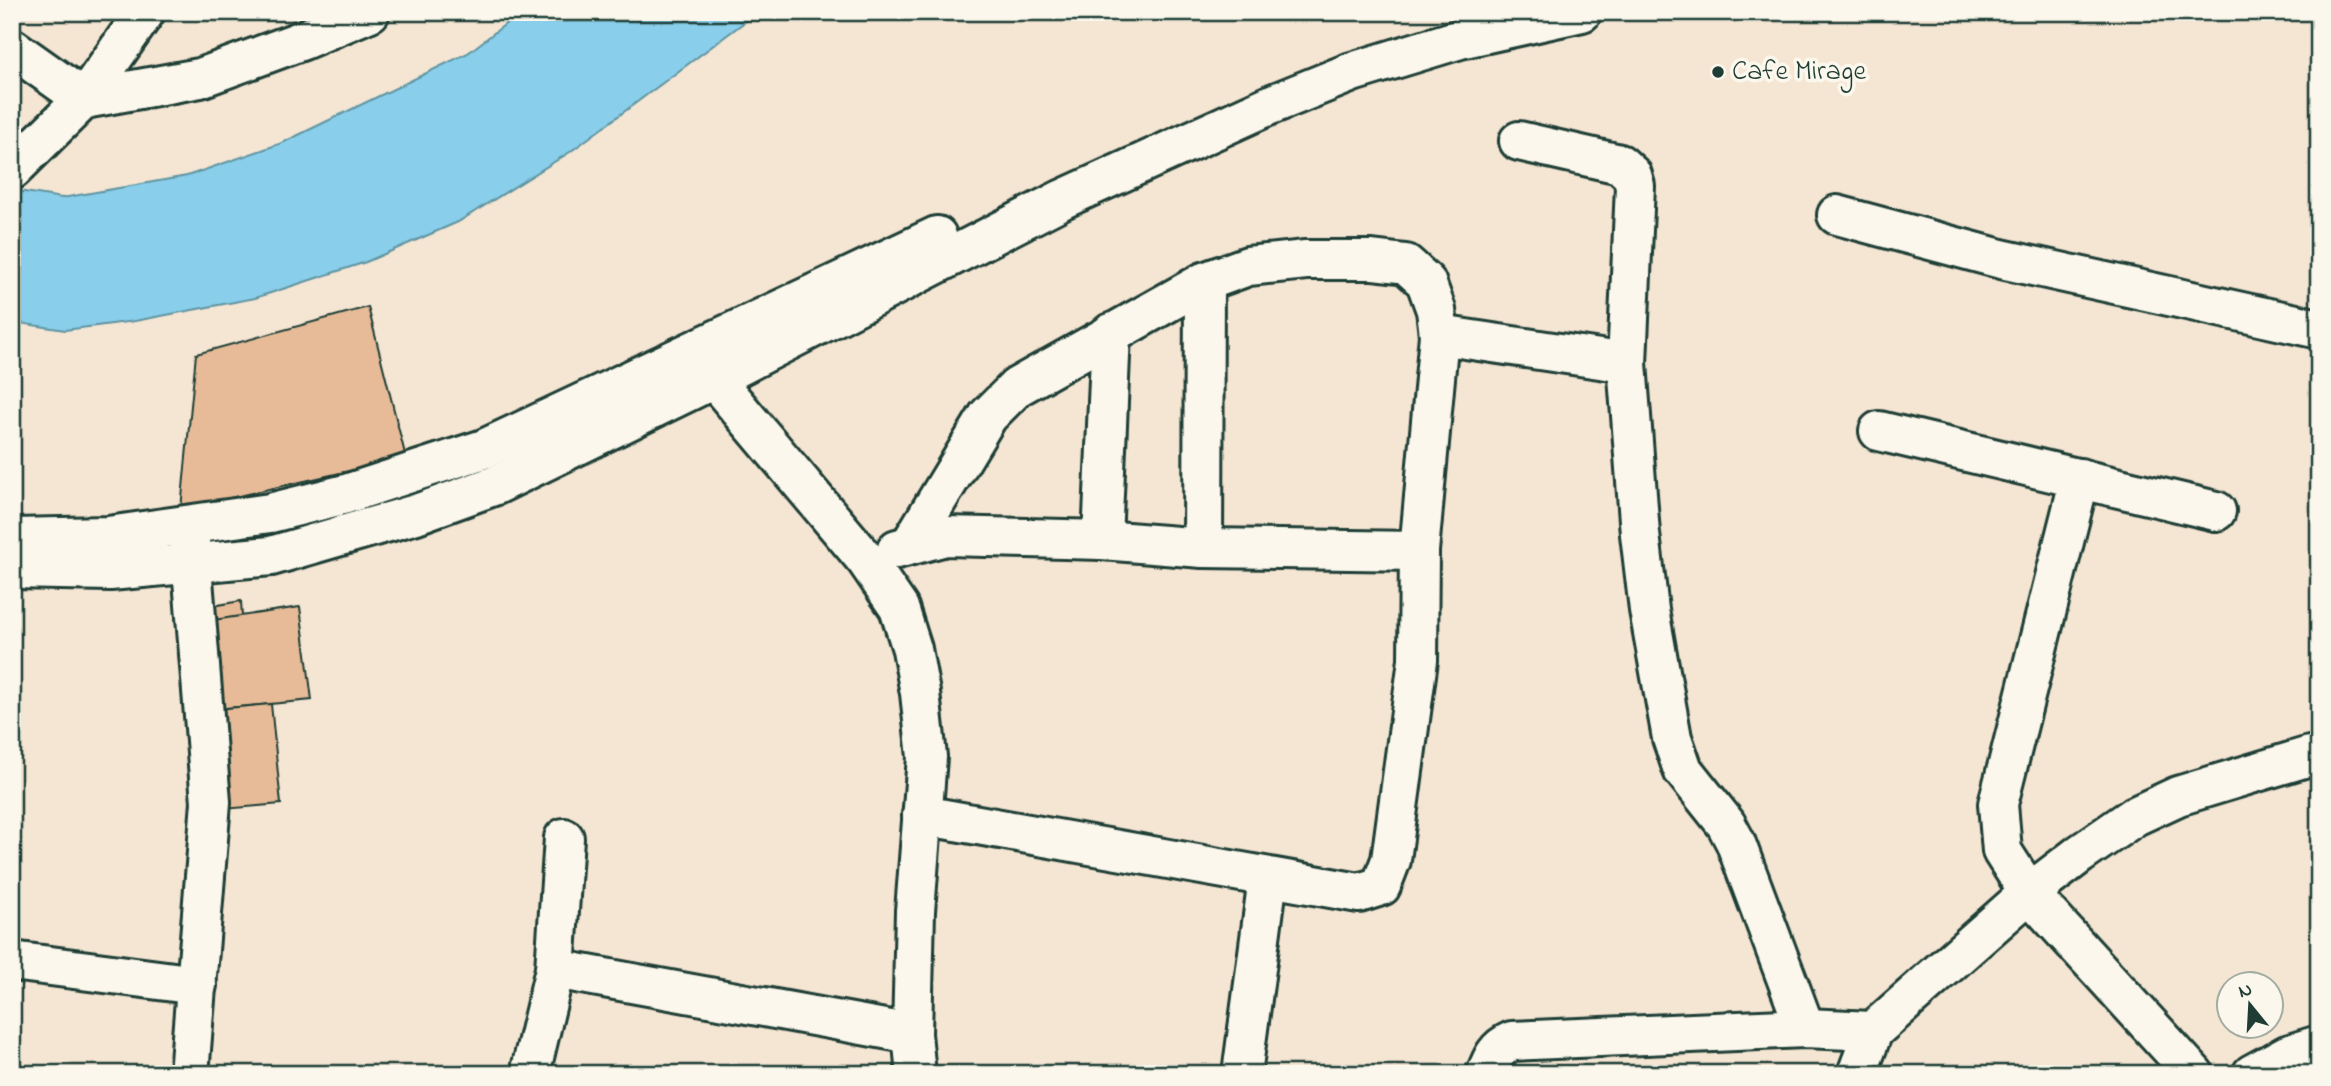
<svg xmlns="http://www.w3.org/2000/svg" width="2331" height="1086" viewBox="0 0 2331 1086" font-family="'Indie Flower',sans-serif">
<rect width="100%" height="100%" fill="#f5e5d3"/>
<filter id="ink" filterUnits="userSpaceOnUse"><feTurbulence type="fractalNoise" baseFrequency=".0143" numOctaves="2"/><feDisplacementMap in="SourceGraphic" scale="14" xChannelSelector="R" yChannelSelector="G"/><feConvolveMatrix kernelMatrix="1 2 1 2 8 2 1 2 1" color-interpolation-filters="sRGB"/></filter>
<g filter="url(#ink)">
<polygon fill="#89ceea" stroke="#5f94a1" stroke-width="2" points="521,12 758,12 570,152 458,222 366,262 255,298 135,321 65,330 12,322 12,190 62,198 187,176 282,143 468,53"/>
<g fill="#e7bb98" stroke="#1f3d34" stroke-width="2">
<polygon points="368,307 406,458 181,509 196,354"/>
<polygon points="241,601 242,616 207,621 206,607"/>
<polygon points="300,607 312,700 216,709 207,621"/>
<polygon points="271,704 281,804 224,809 216,709"/>
</g>
<g fill="none" stroke-linecap="round" stroke-linejoin="round">
<g stroke="#1f3d34" stroke-width="44">
<g id="street">
<polyline points="12,48 84,99 200,78 303,40 370,12"/>
<polyline points="1519,141 1620,164 1632,175 1635,186 1627,363 1640,534 1649,610 1672,738 1683,770 1726,824 1735,841 1805,1028"/>
<polyline points="12,170 84,99 145,12"/>
<polyline points="1837,215 2001,259 2319,329"/>
<polyline points="697,352 714,379 866,560 899,608 912,649 920,693 927,757 915,911 912,1034 916,1074"/>
<polyline points="1879,431 2216,511"/>
<polyline points="2080,478 1998,804 2002,851 2029,893 2194,1074"/>
<polyline points="1102,540 1111,333"/>
<polyline points="910,545 988,416 1017,387 1204,282 1248,266 1306,260 1372,260 1406,264 1426,282 1436,310 1439,335"/>
<polyline points="1203,548 1204,282"/>
<polyline points="897,549 946,536 1102,540 1203,548 1419,551"/>
<polyline points="922,815 1359,893 1381,886 1391,860 1418,660 1419,551 1439,335 1627,363"/>
<polyline points="12,961 197,985"/>
<polyline points="555,969 912,1034"/>
<polyline points="189,1074 211,802 189,530"/>
<polyline points="530,1074 555,969 564,838"/>
<polyline points="1242,1074 1268,878"/>
<path d="M1486,1074C1492,1058 1496,1048 1512,1041L1805,1028L1873,1031"/>
<polyline points="1857,1074 1873,1031 2029,893 2080,854 2135,816 2178,796 2310,756 2319,756"/>
<polyline points="2252,1074 2287,1055 2319,1045"/>
</g>
</g>
<g stroke="#1f3d34" stroke-width="44">
<g id="secondary">
<polyline points="12,538 108,536 270,513 346,494 484,449 937,236"/>
<polyline points="12,569 110,571 271,556 416,514 496,485 714,379 1063,199 1270,105 1352,72 1460,39 1582,12"/>
</g>
</g>
<use href="#street" stroke="#fbf7ec" stroke-width="38"/>
<use href="#secondary" stroke="#fbf7ec" stroke-width="38"/>
</g>
</g>
<circle fill="#1f3d34" stroke="#fbf7ec" stroke-width="2.5" cx="1718" cy="72" r="7"/>
<g text-anchor="middle" dominant-baseline="central" stroke-width="7" stroke-linejoin="round" paint-order="stroke">
<g font-size="28" fill="#1f3d34" stroke="#fbf7ec" text-anchor="start">
<text x="1732" y="72">Cafe Mirage</text>
</g>
</g>
<rect width="2331" height="1086" fill="none" stroke="#fbf7ec" stroke-width="42"/>
<rect x="21" y="21" width="2289" height="1044" fill="none" stroke="#1f3d34" stroke-width="2.5" filter="url(#ink)"/>
<g transform="translate(2250 1005) rotate(342)"><circle r="33" fill="#fbf7ec" stroke="#a3ada2" stroke-width="2"/>
<path d="M0-5L12 26L0 18L-12 26Z" fill="#1f3d34"/>
<text y="-10" font-size="19" font-weight="bold" text-anchor="middle" fill="#1f3d34">N</text>
</g>
</svg>
